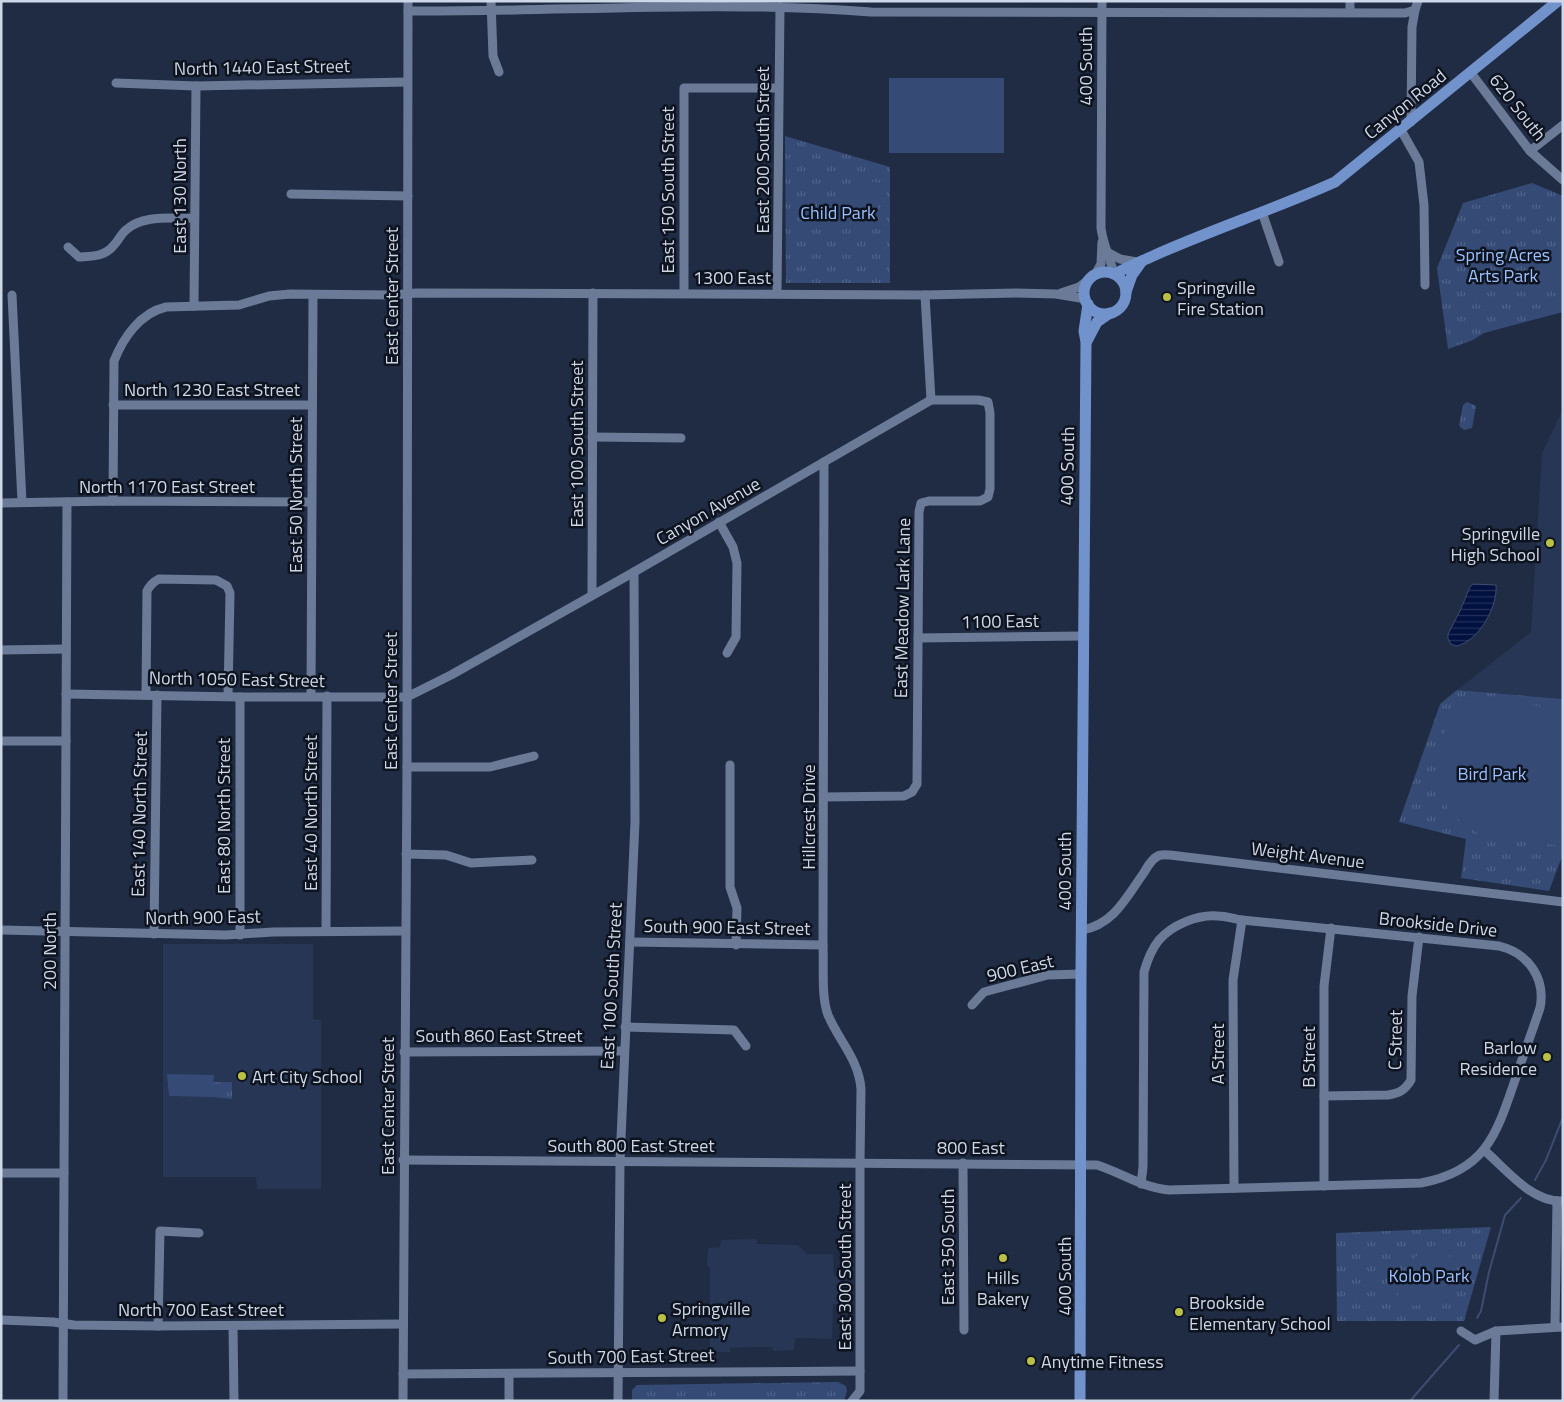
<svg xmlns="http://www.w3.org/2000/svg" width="1564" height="1402" viewBox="0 0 1564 1402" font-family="'Titillium Web',sans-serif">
<defs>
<pattern id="park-tufts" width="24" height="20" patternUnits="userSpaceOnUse" patternTransform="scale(1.25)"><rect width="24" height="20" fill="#354b76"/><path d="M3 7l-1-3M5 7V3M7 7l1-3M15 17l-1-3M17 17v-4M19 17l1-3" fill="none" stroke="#51648a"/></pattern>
<pattern id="water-rules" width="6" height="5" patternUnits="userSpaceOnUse" patternTransform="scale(1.25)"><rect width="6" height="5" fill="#00103f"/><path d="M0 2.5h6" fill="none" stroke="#24325b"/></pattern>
</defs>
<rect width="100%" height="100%" fill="#1f2c44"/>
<g fill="#263654">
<polygon points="1563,409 1563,699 1457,690 1531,632 1542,453"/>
<polygon points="163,944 313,944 313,1019 321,1020 321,1189 257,1189 256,1177 163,1177"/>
<polygon points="756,1239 757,1244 798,1245 807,1254 833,1254 834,1276 841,1276 841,1304 833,1304 832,1339 795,1338 794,1350 773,1351 772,1347 749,1347 730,1348 730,1352 710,1352 710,1267 707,1266 708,1248 720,1247 721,1240"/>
</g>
<g fill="url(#park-tufts)">
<polygon points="785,136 890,167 890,283 786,283"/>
<polygon points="1532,183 1563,196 1563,312 1484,333 1473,340 1448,349 1437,268 1463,203"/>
<polygon points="1467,402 1476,406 1472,428 1464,430 1459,426 1463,405"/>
<polygon points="1457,690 1563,699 1563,854 1549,891 1461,878 1466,839 1399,822 1440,704"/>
<polygon points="213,1082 232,1082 232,1099 213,1097"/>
<polygon points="1491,1227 1464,1321 1337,1321 1336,1233"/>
<polygon points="838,1382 846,1386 847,1391 844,1401 632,1401 632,1390 637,1385"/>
</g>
<g fill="#354b76">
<rect x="889" y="78" width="115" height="75"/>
<polygon points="859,180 882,183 877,215 853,213"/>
<polygon points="1563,239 1563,292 1540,280"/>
<polygon points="1459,697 1563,709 1563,824 1556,845 1482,836 1449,813 1436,775 1441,741"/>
<polygon points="167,1074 214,1075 213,1097 169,1096"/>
<path d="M1448,1241L1454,1299L1398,1308C1396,1271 1412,1251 1448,1241Z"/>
<polygon points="751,1388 751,1401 725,1401 725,1389"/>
</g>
<path fill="url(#water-rules)" stroke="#3e4c71" d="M1473,584L1496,585C1498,607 1478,642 1456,646L1451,644L1448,639V634L1460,611L1470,587Z"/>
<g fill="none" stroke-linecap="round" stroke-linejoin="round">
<g stroke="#3e4c71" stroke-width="2">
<polyline points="1535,1180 1546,1160 1563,1117"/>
<polyline points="1477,1318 1481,1311 1489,1272 1505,1215 1521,1198"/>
<polyline points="1410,1401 1459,1345"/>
</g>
<g stroke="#6b7b97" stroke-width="9">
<polyline points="491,1 493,56 499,72"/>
<path d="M1102,1L1101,228C1103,244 1110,258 1114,274"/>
<path d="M408,11C562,12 716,0 871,12L1405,13L1415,10"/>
<polyline points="1350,12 1350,1"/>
<polyline points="1471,73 1530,151 1563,180"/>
<polyline points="116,83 196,86 407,82"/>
<polyline points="1411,122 1412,27 1415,10 1418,1"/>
<polyline points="1401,130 1419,162 1424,205 1425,285"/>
<polyline points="1530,151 1563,125"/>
<polyline points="291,194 408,196"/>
<polyline points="1262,212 1279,262"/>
<path d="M68,247L79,257C92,256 105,257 114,245C118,241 121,234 126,230C143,214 173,219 194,218"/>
<polyline points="1107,252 1120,259 1137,262"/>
<polyline points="1095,275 1101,264 1102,242"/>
<polyline points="684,293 684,88 778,88"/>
<polyline points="777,293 780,7"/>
<polyline points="1061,293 1079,287 1092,277"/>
<polyline points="12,295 22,502"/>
<polyline points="925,295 931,400"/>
<polyline points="194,306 196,86"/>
<polyline points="113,405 312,405"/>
<polyline points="592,437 681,438"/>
<path d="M824,462L823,945C824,966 821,997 828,1015C839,1041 859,1060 861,1089L860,1163V1391L852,1401"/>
<path d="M113,501L114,361C123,338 140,313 166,307L239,305L269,296L290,294L393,295L416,293L925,295L1016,293L1056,294L1086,299"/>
<polyline points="1,503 113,501 311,502"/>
<polyline points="719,522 733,547 737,563 736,637 727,653"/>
<polyline points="592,595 593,293"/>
<polyline points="918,638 1083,636"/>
<polyline points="1,650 66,649"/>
<polyline points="66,694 240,697 407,697 451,675 634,572 931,400"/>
<path d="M146,694L147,591C150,585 153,582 159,579L216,580L227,586L230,593L228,696"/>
<polyline points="311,696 313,295"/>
<polyline points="240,697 240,935"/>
<polyline points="1,741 66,741"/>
<polyline points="730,765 730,887 737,908 736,945"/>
<polyline points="407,767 490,767 534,756"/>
<polyline points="825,797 904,796 912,792 917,784 919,512 921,503 929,501 980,501 988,497 990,489 990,413 988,402 978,400 931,400"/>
<polyline points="406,854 446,855 471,863 532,860"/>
<polyline points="1,930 226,935 273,932 405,931"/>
<path d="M1082,930C1113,925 1126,898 1143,874C1147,868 1151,859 1158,856C1161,854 1167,855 1170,855L1563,902"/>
<polyline points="326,931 327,696"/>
<polyline points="154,934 157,695"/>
<polyline points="630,942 823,945"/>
<polyline points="972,1005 984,992 1048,975 1081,974"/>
<polyline points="625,1027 734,1030 746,1046"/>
<polyline points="404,1052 624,1051"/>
<path d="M1324,1096L1388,1095C1400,1093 1405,1090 1411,1080L1412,996L1419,937"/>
<path d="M1484,1150C1506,1169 1531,1202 1562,1201"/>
<path d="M403,1160L1097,1165C1122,1173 1143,1188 1169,1190L1421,1183C1485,1171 1496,1136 1515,1080C1523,1056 1532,1032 1540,1008C1546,978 1528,953 1499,946L1242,920C1234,919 1226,916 1218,916C1198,914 1172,925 1159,940C1151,950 1147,961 1144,972L1143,1167L1141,1184"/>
<polyline points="963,1163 964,1330"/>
<polyline points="1,1173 64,1173"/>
<polyline points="1324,1186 1324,986 1331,928"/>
<polyline points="1234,1188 1233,980 1242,920"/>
<polyline points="1,1320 53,1322 74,1325 158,1326 402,1324"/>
<polyline points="158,1326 160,1231 199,1233"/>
<polyline points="233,1326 234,1401"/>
<polyline points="1555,1327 1557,1201"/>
<polyline points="1461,1331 1475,1340 1496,1331 1563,1327"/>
<polyline points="403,1374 860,1371"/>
<polyline points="63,1401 67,502"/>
<polyline points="403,1401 407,767 408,1"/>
<polyline points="509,1401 509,1374"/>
<polyline points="618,1401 620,1161 635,822 634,572"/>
<polyline points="1494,1401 1496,1331"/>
</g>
<g stroke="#7292cc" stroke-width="11">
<circle cx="1105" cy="293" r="21"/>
<path d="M1115,274C1127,267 1140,262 1153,256C1213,229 1275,209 1335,182L1558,1"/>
<polyline points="1126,292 1132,275 1142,261"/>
<polyline points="1087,341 1097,322 1110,313"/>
<polyline points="1080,1401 1081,974 1086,342 1084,331 1088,304"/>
</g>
</g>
<g fill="#b9c046" stroke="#0e141f" stroke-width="2">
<circle cx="1167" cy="297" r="5"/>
<circle cx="1550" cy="543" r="5"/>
<circle cx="1547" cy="1057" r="5"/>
<circle cx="242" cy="1076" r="5"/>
<circle cx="1003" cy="1258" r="5"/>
<circle cx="1179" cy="1312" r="5"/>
<circle cx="662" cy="1318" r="5"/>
<circle cx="1031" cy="1361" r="5"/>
</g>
<g text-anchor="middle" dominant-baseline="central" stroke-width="5" stroke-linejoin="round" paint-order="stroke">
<g font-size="18" fill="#ced7e7" stroke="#0e141f">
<text transform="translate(1085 66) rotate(-90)">400 South</text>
<text transform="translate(262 67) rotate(-1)">North 1440 East Street</text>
<text transform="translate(1405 104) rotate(-39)">Canyon Road</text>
<text transform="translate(1518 107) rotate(52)">620 South</text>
<text transform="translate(762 150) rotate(-90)">East 200 South Street</text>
<text transform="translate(667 190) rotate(-90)">East 150 South Street</text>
<text transform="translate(179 196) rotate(-90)">East 130 North</text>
<text x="732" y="277">1300 East</text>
<text transform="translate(391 296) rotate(-90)">East Center Street</text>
<text x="212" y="389">North 1230 East Street</text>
<text transform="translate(576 444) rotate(-90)">East 100 South Street</text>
<text transform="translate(1067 466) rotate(-89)">400 South</text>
<text x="167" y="486">North 1170 East Street</text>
<text transform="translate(295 495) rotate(-90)">East 50 North Street</text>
<text transform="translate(708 511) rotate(-30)">Canyon Avenue</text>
<text transform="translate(902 608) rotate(-89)">East Meadow Lark Lane</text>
<text transform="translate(1000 621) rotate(-1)">1100 East</text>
<text transform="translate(237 679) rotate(1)">North 1050 East Street</text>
<text transform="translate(390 701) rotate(-90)">East Center Street</text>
<text transform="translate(310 813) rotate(-90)">East 40 North Street</text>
<text transform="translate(139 814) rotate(-89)">East 140 North Street</text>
<text transform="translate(223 816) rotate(-90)">East 80 North Street</text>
<text transform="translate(808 817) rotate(-90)">Hillcrest Drive</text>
<text transform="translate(1308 855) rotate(7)">Weight Avenue</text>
<text transform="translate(1064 871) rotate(-90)">400 South</text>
<text transform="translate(203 917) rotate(-1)">North 900 East</text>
<text transform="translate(1438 924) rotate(6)">Brookside Drive</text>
<text transform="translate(727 927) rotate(1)">South 900 East Street</text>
<text transform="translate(49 951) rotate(-90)">200 North</text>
<text transform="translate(1020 968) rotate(-13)">900 East</text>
<text transform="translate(611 986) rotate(-87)">East 100 South Street</text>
<text x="499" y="1035">South 860 East Street</text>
<text transform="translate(1395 1040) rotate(-89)">C Street</text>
<text transform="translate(1217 1054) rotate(-90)">A Street</text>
<text transform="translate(1308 1057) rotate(-90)">B Street</text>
<text transform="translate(387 1106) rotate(-90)">East Center Street</text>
<text x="631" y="1145">South 800 East Street</text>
<text x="971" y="1147">800 East</text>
<text transform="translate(947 1247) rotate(-90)">East 350 South</text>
<text transform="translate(844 1267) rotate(-90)">East 300 South Street</text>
<text transform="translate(1064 1276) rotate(-90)">400 South</text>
<text x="201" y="1309">North 700 East Street</text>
<text transform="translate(631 1356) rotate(-1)">South 700 East Street</text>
</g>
<g font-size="18" fill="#9cbfff" stroke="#0e141f">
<text x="838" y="212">Child Park</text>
<text x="1503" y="254">Spring Acres<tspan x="1503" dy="21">Arts Park</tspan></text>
<text x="1492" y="773">Bird Park</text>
<text x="1429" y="1275">Kolob Park</text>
</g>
<g font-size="18" fill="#ced7e7" stroke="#0e141f" text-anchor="start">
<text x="1177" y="287">Springville<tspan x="1177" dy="21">Fire Station</tspan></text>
<text x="1540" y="533" text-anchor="end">Springville<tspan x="1540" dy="21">High School</tspan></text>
<text x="1537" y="1047" text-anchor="end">Barlow<tspan x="1537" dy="21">Residence</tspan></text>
<text x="252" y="1076">Art City School</text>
<text x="1003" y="1277" text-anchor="middle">Hills<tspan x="1003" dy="21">Bakery</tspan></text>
<text x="1189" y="1302">Brookside<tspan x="1189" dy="21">Elementary School</tspan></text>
<text x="672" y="1308">Springville<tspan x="672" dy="21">Armory</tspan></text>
<text x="1041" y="1361">Anytime Fitness</text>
</g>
</g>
<rect width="1564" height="1402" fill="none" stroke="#ced7e7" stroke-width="5"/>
</svg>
